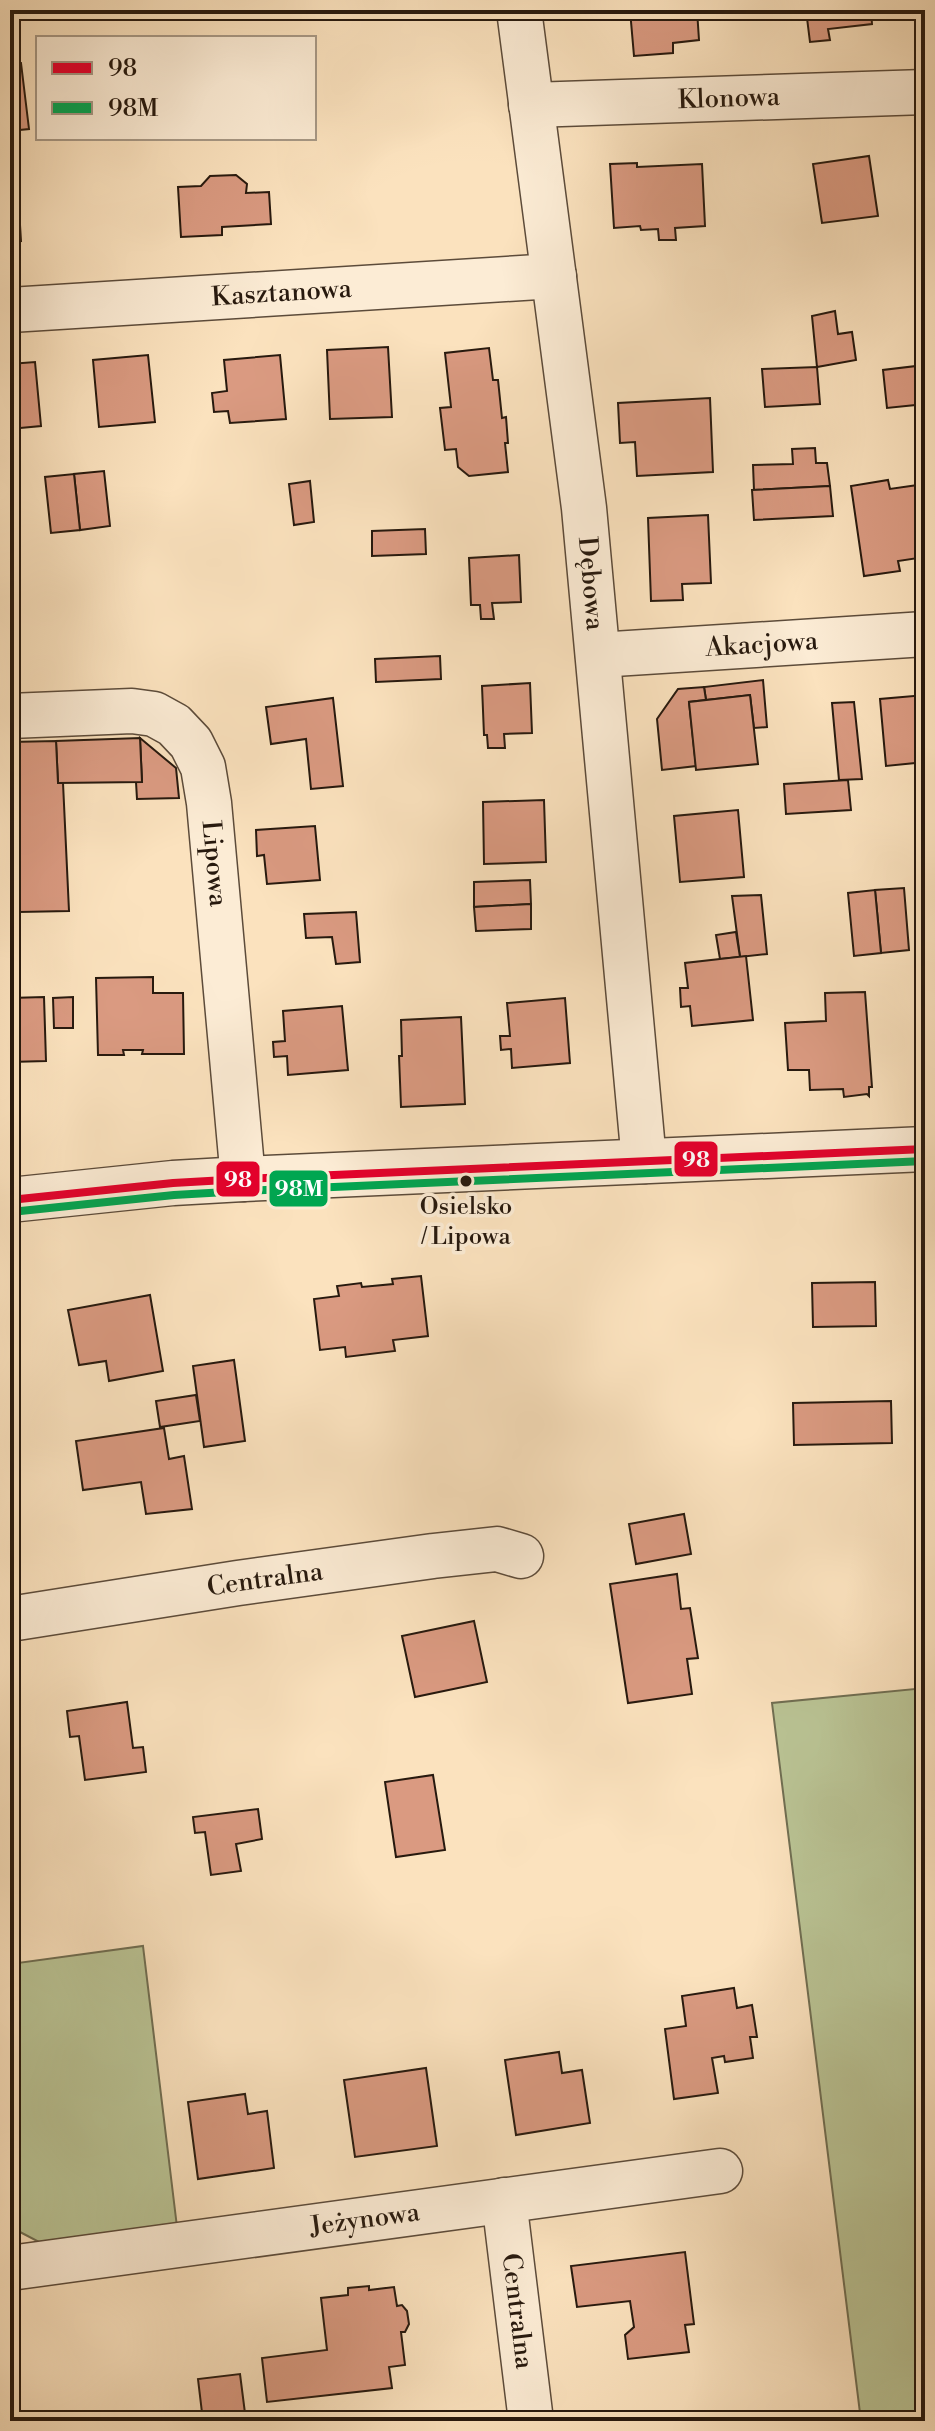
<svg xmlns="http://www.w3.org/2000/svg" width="935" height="2431" viewBox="0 0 935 2431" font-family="'Libre Bodoni',serif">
<rect width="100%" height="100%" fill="#fbe2be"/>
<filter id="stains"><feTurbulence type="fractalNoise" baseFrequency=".0025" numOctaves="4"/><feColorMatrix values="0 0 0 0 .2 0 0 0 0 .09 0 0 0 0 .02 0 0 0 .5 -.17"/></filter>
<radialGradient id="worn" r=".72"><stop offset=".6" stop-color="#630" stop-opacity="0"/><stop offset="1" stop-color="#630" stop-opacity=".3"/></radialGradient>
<g fill="#bac495" stroke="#706e52" stroke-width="2">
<polygon points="925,1688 925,2421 861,2421 772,1703"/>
<polygon points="143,1946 177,2227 39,2242 20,2232 10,2160 10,1964"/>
</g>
<g fill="#da9a81" stroke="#27190e" stroke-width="2">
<polygon points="630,10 697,10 699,40 673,43 673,53 634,56"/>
<polygon points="806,10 871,10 872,24 828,29 830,40 810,42"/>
<polygon points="21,63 29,129 10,131 10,64"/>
<polygon points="869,156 878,216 822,223 813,164"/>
<polygon points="637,163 637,167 702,164 705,226 675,228 676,240 659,240 658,229 641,230 640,226 614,228 610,164"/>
<polygon points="236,175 247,184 246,193 269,192 271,224 222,227 222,235 181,237 178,187 201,186 210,176"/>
<polygon points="17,176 21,241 10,242 10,177"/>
<polygon points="835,311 838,334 852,332 856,360 817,367 812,316"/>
<polygon points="388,347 392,417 330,419 327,350"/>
<polygon points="489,348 493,380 498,380 502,418 506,417 508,443 505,443 508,472 469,476 458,467 456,449 445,450 440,408 451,407 445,353"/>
<polygon points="148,355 155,422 99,427 93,360"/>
<polygon points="280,355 286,419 230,423 228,411 214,412 212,393 227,391 224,360"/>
<polygon points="35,362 41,426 10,429 10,364"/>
<polygon points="925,365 925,404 887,408 883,370"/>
<polygon points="817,367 820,404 765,407 762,369"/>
<polygon points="710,398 713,472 637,476 635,442 620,443 618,403"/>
<polygon points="815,448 816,463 827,463 830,486 754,490 753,465 793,464 792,449"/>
<polygon points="104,471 110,526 80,530 74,474"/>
<polygon points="74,474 80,530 51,533 45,477"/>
<polygon points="888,480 890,489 925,484 925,557 898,561 900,571 864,576 851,486"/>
<polygon points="310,481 314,522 294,525 289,484"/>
<polygon points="830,486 833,516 754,520 752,490"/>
<polygon points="708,515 711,583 682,584 683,600 651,601 648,518"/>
<polygon points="425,529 426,554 372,556 372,531"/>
<polygon points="519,555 521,602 492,603 494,619 481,619 480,605 471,605 469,558"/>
<polygon points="440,656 441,679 376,682 375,659"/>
<polygon points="763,680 767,727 754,728 750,695 706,700 704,687"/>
<polygon points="530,683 532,733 504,734 505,748 488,748 487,735 484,735 482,686"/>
<polygon points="704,687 706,700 689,702 696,766 662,770 657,719 678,689"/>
<polygon points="750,695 758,764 696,770 689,702"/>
<polygon points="925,695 925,762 886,766 880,699"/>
<polygon points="333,698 343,786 311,789 306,739 271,744 266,707"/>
<polygon points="854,702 862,779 839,780 832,703"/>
<polygon points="140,738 176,768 179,798 137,799 136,782 142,782"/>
<polygon points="140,738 142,782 58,783 56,741"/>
<polygon points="56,741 58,783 63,783 69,911 19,912 16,828 10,828 10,742"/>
<polygon points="848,780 851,810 786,814 784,784"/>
<polygon points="544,800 546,862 484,864 483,802"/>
<polygon points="738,810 744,877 680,882 674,816"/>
<polygon points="315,826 320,880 267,884 264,855 257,856 256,830"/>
<polygon points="530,880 531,904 474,907 474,882"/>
<polygon points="904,888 909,950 881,953 875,890"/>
<polygon points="875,890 881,953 854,956 848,893"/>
<polygon points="761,895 767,954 740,957 732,896"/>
<polygon points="531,904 531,929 476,931 474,907"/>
<polygon points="356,912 360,962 336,964 332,937 306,938 304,914"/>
<polygon points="736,932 740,957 720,959 716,935"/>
<polygon points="10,941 13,941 14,998 10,998"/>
<polygon points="746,956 753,1020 692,1026 690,1006 681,1007 680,988 688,988 685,963"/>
<polygon points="153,977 153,993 183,993 184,1054 142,1054 143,1050 123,1050 124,1055 98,1055 96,978"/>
<polygon points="865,992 872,1087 869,1087 869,1096 867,1094 844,1097 843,1089 810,1090 809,1070 788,1070 785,1023 826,1021 825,993"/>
<polygon points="44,997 46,1061 10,1062 10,998"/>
<polygon points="73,997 73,1028 54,1028 53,998"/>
<polygon points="565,998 570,1063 512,1068 511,1049 501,1050 500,1036 510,1036 507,1003"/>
<polygon points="342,1006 348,1070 288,1075 287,1056 274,1057 273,1042 285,1041 283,1011"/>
<polygon points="461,1017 465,1104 401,1107 399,1056 402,1056 401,1020"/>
<polygon points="922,1023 925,1023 925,1086 923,1086"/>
<polygon points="421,1276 428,1336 393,1340 395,1351 346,1357 345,1347 320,1350 314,1299 339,1296 337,1286 361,1283 362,1287 393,1284 392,1279"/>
<polygon points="875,1282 876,1326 813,1327 812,1283"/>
<polygon points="150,1295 163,1371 109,1381 106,1361 79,1365 68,1310"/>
<polygon points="234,1360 245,1441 204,1447 193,1366"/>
<polygon points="196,1395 200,1421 160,1427 156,1401"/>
<polygon points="891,1401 892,1443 794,1445 793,1403"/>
<polygon points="164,1428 169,1459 184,1456 192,1509 146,1514 141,1482 83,1490 76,1441"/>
<polygon points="684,1514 691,1554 636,1564 629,1524"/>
<polygon points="677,1574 681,1609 690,1608 698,1658 687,1659 692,1694 628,1703 610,1584"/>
<polygon points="474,1621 487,1682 415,1697 402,1636"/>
<polygon points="127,1702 133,1748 143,1747 146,1772 85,1780 79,1736 70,1737 67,1711"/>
<polygon points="433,1775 445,1850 396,1857 385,1782"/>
<polygon points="258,1809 262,1839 236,1844 241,1871 211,1875 205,1832 195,1833 193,1817"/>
<polygon points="734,1988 737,2008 752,2005 757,2037 750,2037 753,2058 725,2062 724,2056 712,2058 718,2093 674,2099 665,2029 686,2026 682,1996"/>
<polygon points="559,2052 562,2073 582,2070 590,2123 516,2135 505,2060"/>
<polygon points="426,2068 437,2146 355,2157 344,2080"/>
<polygon points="245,2094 248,2114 267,2111 274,2168 198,2179 188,2102"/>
<polygon points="685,2252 694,2324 685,2325 689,2352 628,2359 625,2335 634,2327 630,2301 577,2307 571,2266"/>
<polygon points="369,2286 369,2290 394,2287 397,2306 402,2305 407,2311 409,2324 405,2332 401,2332 405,2365 389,2367 392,2388 267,2402 262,2358 327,2350 321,2298 348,2295 348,2288"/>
<polygon points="240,2374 246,2421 203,2421 198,2379"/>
</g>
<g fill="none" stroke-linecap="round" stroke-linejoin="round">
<g stroke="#5c4b3a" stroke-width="47">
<g id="minor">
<path id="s1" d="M519,10L584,508L644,1161"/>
<path id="s2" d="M531,105L925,92"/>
<path id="s3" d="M10,310L554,276"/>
<path id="s4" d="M598,655L925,634"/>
<path id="s5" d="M10,716L132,711L154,714L174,725L191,743L203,767L209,803L243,1179"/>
<polyline points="10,1200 173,1183 243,1179 925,1149"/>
<path id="s6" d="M10,1619L238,1583L433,1556L497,1549L521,1556"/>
<path id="s7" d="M504,2200L531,2421"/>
<path id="s8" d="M10,2268L720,2171"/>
</g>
</g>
<use href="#minor" stroke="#fcecd5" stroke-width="44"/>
<g stroke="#fcecd5" stroke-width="14">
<polyline id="bus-1" points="10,1200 173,1183 243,1179 925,1149"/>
</g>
<g stroke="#fcecd5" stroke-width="14">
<polyline id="bus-2" points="11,1212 174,1195 244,1191 925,1161"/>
</g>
<use href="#bus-1" stroke="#e4002b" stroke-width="8"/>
<use href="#bus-2" stroke="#00a651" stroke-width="8"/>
</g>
<circle fill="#27190e" stroke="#fcecd5" stroke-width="3" cx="466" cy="1181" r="7"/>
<g text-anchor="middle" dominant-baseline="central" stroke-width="7" stroke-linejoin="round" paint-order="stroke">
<g font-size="24" fill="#27190e" stroke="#fcecd5">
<text x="466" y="1207">Osielsko<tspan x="466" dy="30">/ Lipowa</tspan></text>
</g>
<g font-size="26" fill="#27190e" stroke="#fcecd5">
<text stroke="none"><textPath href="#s2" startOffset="198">Klonowa</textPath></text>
<text stroke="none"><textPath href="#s3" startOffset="272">Kasztanowa</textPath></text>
<text stroke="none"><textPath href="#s1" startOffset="578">Dębowa</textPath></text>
<text stroke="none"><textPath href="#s4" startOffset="164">Akacjowa</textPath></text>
<text stroke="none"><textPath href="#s5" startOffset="316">Lipowa</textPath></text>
<text stroke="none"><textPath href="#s6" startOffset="258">Centralna</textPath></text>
<text stroke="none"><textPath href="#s8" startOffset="358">Jeżynowa</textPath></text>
<text stroke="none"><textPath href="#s7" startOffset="112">Centralna</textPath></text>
</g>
</g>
<g stroke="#fcecd5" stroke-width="3">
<rect x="673" y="1140" width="46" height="38" rx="8" fill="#e4002b"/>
<rect x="215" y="1160" width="46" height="38" rx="8" fill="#e4002b"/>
<rect x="268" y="1169" width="61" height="39" rx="8" fill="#00a651"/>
</g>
<g font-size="22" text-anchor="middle" font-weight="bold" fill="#fff">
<text x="696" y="1167">98</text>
<text x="238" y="1187">98</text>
<text x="299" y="1196">98M</text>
</g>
<rect width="935" height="2431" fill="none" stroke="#fbe2be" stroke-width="40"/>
<rect x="12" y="12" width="911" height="2407" fill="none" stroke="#27190e" stroke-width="4"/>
<rect x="20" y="20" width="895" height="2391" fill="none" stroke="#27190e" stroke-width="2"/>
<rect x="36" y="36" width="280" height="104" fill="#fcecd5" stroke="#a79885" stroke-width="2"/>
<rect x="52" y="62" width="40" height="12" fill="#e4002b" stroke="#a79885" stroke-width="2"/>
<text x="108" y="76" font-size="24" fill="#27190e">98</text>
<rect x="52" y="102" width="40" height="12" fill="#00a651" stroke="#a79885" stroke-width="2"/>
<text x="108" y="116" font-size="24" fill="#27190e">98M</text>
<rect width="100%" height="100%" filter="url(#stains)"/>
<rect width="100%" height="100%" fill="url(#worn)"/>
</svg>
